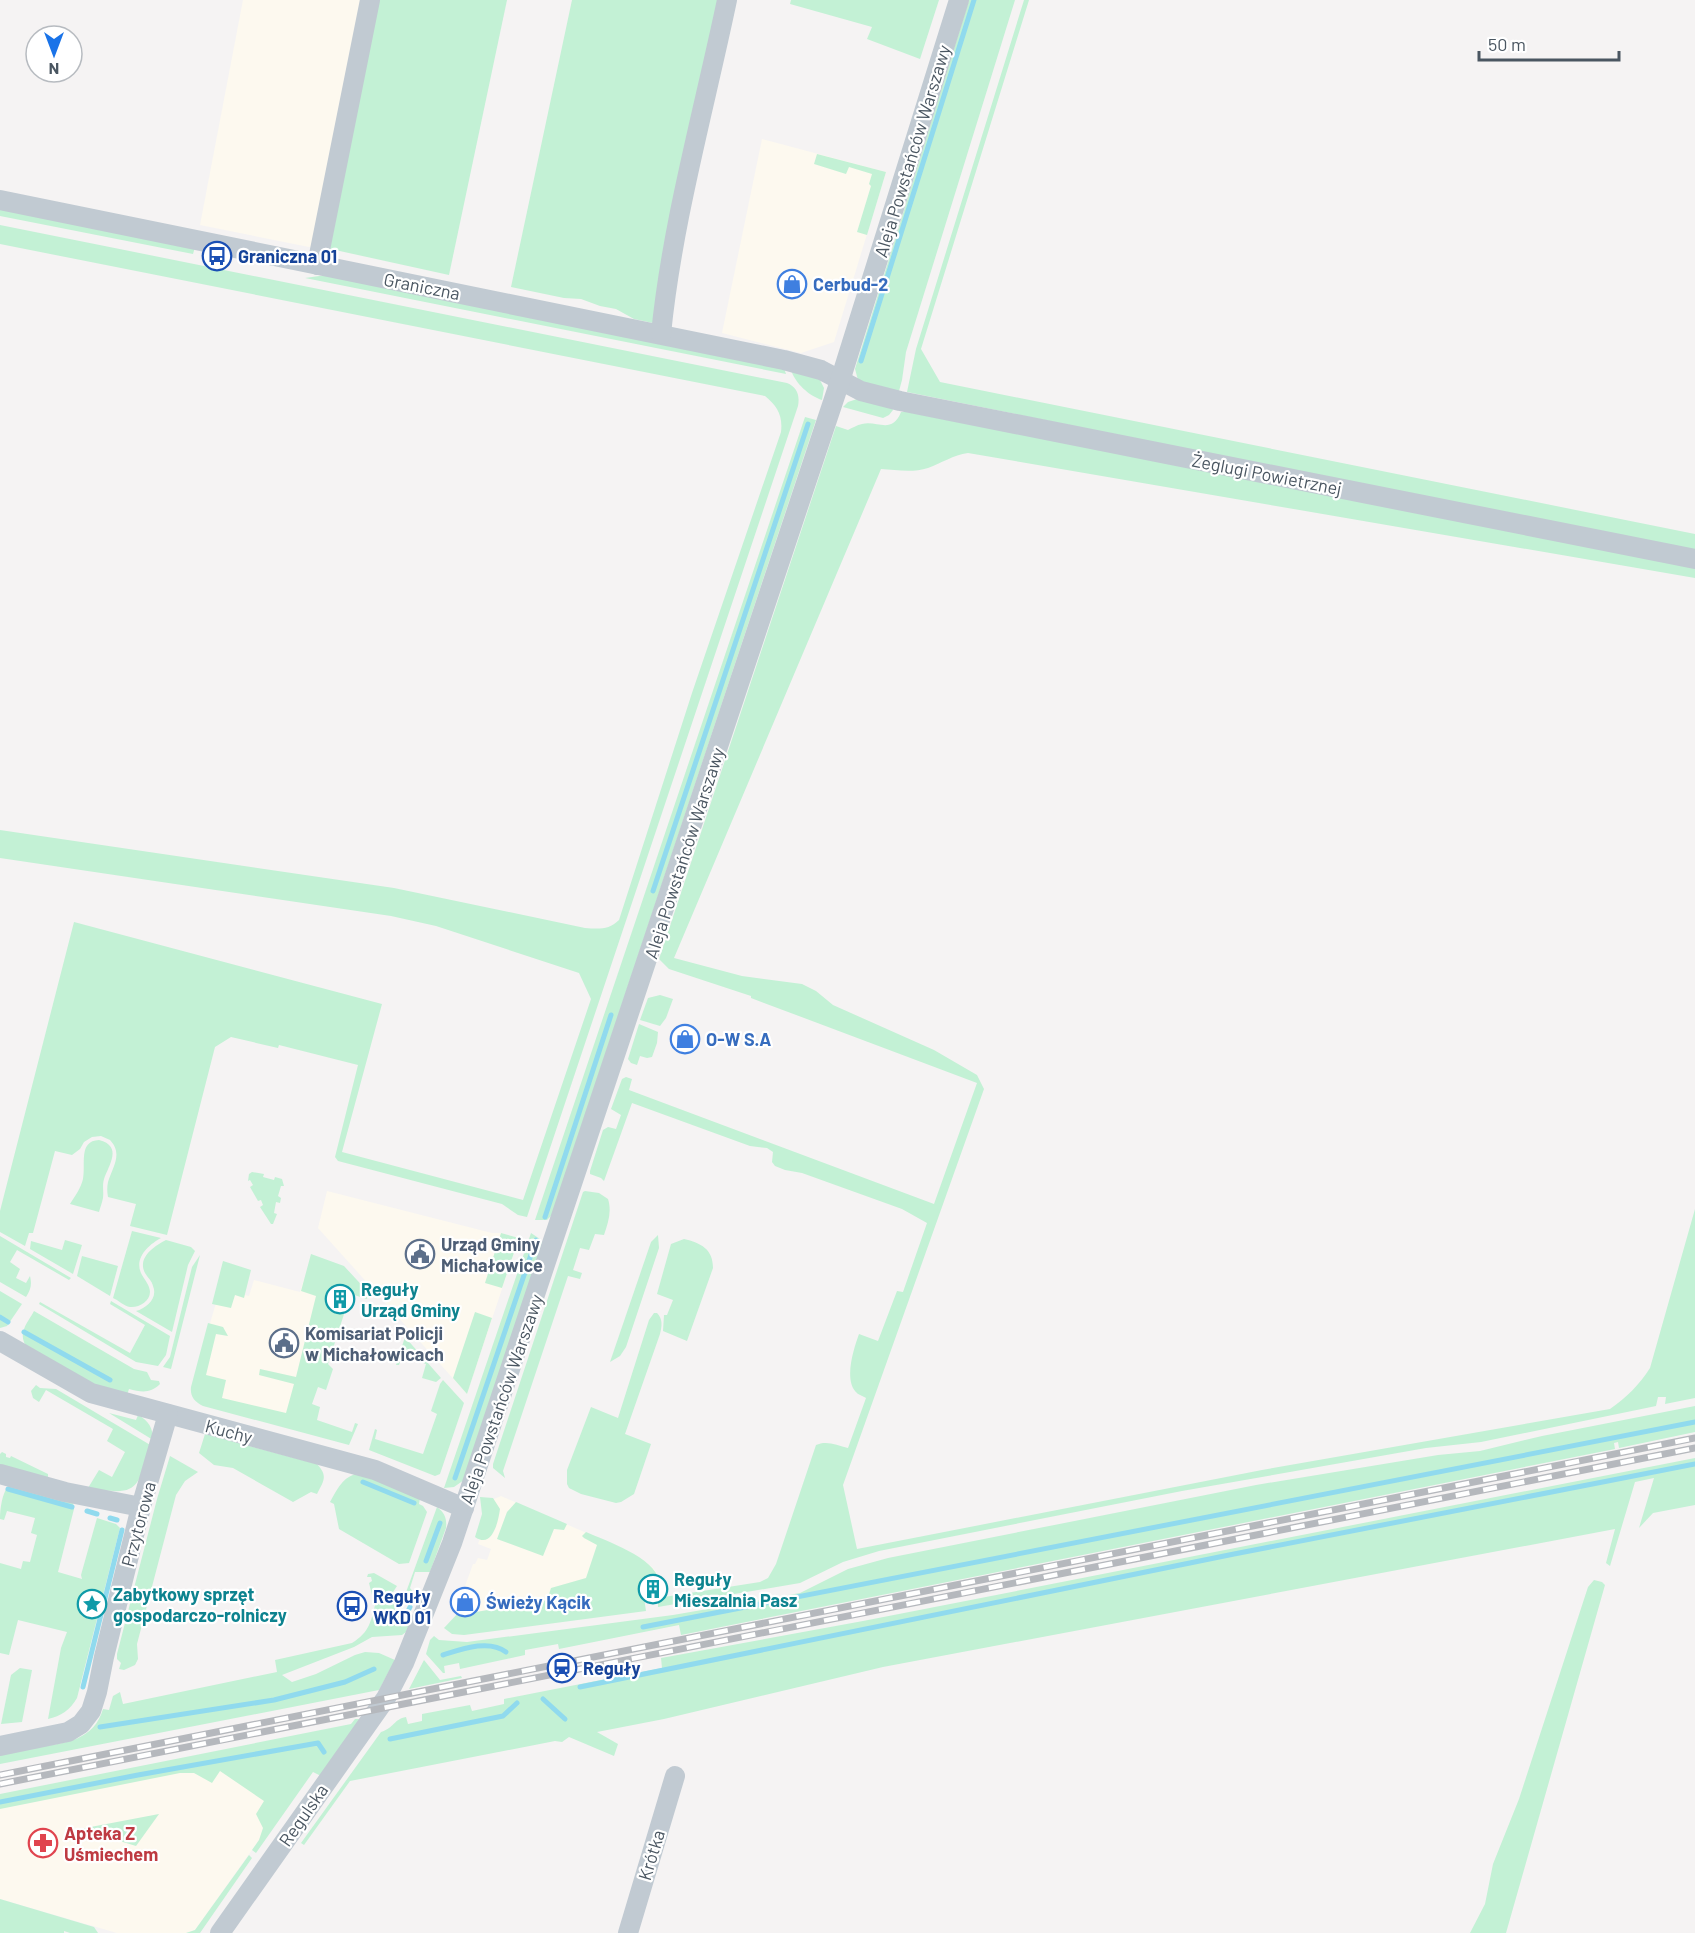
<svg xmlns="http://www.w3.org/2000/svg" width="1695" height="1933" viewBox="0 0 1695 1933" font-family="Barlow,sans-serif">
<rect width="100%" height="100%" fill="#f5f3f3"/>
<g fill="#fdf9ef">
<polygon points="243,0 363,0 313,246 309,247 200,225"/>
<polygon points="762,139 886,172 834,342 801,353 722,333"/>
<polygon points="327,1191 492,1233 501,1233 519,1238 467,1394 318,1228"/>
<polygon points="304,1279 331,1286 295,1429 215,1407 198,1364 216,1303 217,1288 249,1296 254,1280 300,1292"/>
<polygon points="501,1496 626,1550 642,1559 653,1568 658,1575 659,1581 476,1612 459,1612 465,1607 460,1600 473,1564 475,1564 478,1558 487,1560 491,1549 478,1544 494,1499"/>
<polygon points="317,1745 259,1840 195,1930 186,1933 117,1933 0,1899 0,1808"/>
</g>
<g fill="#c3f1d5">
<polygon points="375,0 507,0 449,275 326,248"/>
<polygon points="572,0 719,0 653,323 634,319 616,309 600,306 581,299 564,298 511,287"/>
<polygon points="791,0 939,0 920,59 867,39 872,27 790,4"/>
<polygon points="969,0 1015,0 906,352 902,380 899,391 895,392 858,380 855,369"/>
<polygon points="1024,0 1029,0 921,349 940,382 1695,534 1695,552 907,392 916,349"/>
<polygon points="817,154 886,172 867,235 857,232 871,186 869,184 872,174 849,167 846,174 814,164"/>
<polygon points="0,208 195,247 193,254 0,216"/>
<path d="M0,225L787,383C797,387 800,395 798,406L527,1217L518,1215L502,1204L338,1161L335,1157L358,1065L279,1045L278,1048L231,1037L215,1047L167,1235L130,1226L136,1204L108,1197C107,1191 107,1187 108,1182C113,1166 123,1154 110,1140L101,1136L92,1137L84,1142L80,1149L72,1155L55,1151L33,1233H29L25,1246L0,1232V1211L74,922L382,1004L342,1152L523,1200L591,999L579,973L436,926L391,916L0,858V830L394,888L585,928C599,929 609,930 619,920L692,693L781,432C783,415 777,406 765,396L0,244Z"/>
<polygon points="326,275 784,368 786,374 305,278"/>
<path d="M791,370L819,378L824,388L822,400C809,396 795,383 791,370Z"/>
<polygon points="857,399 891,406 893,410 889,415 883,418 843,407 848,402"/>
<path d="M901,412H912L1695,567V578L968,453C953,455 942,463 928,468C913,473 896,470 881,469L674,958L742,976L802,984L816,991L833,1005L934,1050L977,1075L984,1089L843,1485L857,1549L1262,1470L1610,1409C1627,1397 1639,1385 1650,1368L1695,1209V1398L1665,1404L1666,1397H1658L1656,1406L1481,1442L1426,1448L1182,1491L879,1551L843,1562L800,1583L658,1607V1601L664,1597L760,1582L768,1578L776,1564L816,1445C826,1440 837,1445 848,1448L866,1398C865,1397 857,1394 857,1393C843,1381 854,1348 859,1334L878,1341L897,1291L903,1292L927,1223L902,1209L802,1173L785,1170L775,1166L772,1162L773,1152L767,1148L750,1146L632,1103L604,1181L601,1178L590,1174V1171L603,1130L608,1127L616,1129L621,1115L611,1109L622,1079L626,1077L632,1079L629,1090L934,1204L977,1083L751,998V996L669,969L659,959L836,426L848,430C852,428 857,425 862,424C877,420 892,435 901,412Z"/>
<polygon points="805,417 816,420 552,1215 547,1220 535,1220"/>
<polygon points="660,995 673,999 666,1018 660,1026 640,1020 648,998"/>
<polygon points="639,1024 658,1032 657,1043 652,1057 647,1058 640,1056 637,1065 631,1063 628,1059"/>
<path d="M99,1140C123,1146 109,1165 104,1179C102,1186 104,1192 103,1198C102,1203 100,1208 99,1212L70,1204C75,1196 81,1188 83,1179C86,1164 78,1141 99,1140Z"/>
<polygon points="252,1172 264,1174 263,1177 274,1180 275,1177 282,1179 284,1186 281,1186 278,1196 281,1198 280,1203 276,1202 274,1213 277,1214 273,1224 271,1224 260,1207 263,1205 261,1200 258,1201 250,1187 253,1185 250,1180 248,1181 249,1174"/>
<path d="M585,1191L599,1193L608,1199C612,1212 608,1223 604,1235L595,1234L589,1250L580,1248L573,1270L582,1273L580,1279L568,1276L503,1471L505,1478L493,1468V1464L583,1192Z"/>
<path d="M132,1231L161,1238C148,1245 133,1259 142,1275C145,1280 150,1286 150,1292C150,1301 139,1308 130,1307C124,1306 118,1300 113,1298Z"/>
<polygon points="501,1233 519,1238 502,1288 485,1283"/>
<polygon points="531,1233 540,1239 543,1244 464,1480 454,1487 444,1488"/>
<polygon points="658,1235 659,1248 626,1347 620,1356 610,1362 651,1242"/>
<path d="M0,1236L71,1278L69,1280L17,1250L10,1262L20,1269L16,1278L26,1283L30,1276C32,1285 31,1289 26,1297L0,1282Z"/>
<path d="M684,1239C701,1243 713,1249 713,1268L687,1341L663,1331L664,1315H667L673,1300L657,1294L671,1244Z"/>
<polygon points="65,1240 82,1245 73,1274 30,1249 31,1241 62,1250"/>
<path d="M166,1240L191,1247L195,1251L188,1265L172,1332L136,1311C147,1308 158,1298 153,1286C152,1281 148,1278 145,1273C137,1258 154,1246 166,1240Z"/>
<path d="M311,1254L344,1266L369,1293L367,1299L351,1294L349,1298L338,1294L334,1307L345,1311L328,1364L333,1369L326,1390L318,1387L312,1404L320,1407L317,1420L352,1432L355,1423L358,1424L349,1445L203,1406C194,1402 190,1396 191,1387L208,1323L223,1327L228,1336L216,1334L206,1375L226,1380L222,1398L286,1413L294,1384L259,1375L260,1369L296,1377L316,1296L301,1291Z"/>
<polygon points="200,1255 171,1369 163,1367 170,1357 192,1267"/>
<polygon points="82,1256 118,1266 110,1296 77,1276"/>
<polygon points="223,1261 251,1270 244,1298 235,1295 231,1308 212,1304"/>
<polygon points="0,1291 22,1304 7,1326 0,1328"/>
<polygon points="111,1301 170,1336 166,1355 158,1366 136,1362 39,1304 40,1302 130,1353 145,1325 110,1304"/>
<path d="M34,1311L134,1369L147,1372L151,1380L159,1381L160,1384C150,1394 141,1392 129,1389L127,1395L94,1385L26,1346C18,1332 27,1324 34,1311Z"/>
<polygon points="475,1312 492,1318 467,1394 453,1378"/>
<path d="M654,1313H657C663,1319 662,1326 660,1334L625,1434L651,1444L634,1494L621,1502L616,1503L581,1494L569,1488L567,1484V1470L591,1407L618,1418L649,1320Z"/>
<polygon points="405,1337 441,1378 436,1382 422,1378 426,1364 402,1356 399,1365 396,1365"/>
<polygon points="443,1380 464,1403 440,1474 435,1476 369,1450 375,1429 377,1430 375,1439 423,1454 437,1414 431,1411 440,1384"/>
<path d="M36,1385L40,1388L56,1389L152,1446C136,1491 138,1496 88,1488L99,1470L112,1477L125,1452L107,1441L113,1429L46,1390L39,1402L33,1398L31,1391Z"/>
<polygon points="1695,1406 1695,1432 1619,1448 1618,1442 1614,1443 1615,1449 681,1635 679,1625 559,1649 558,1644 525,1650 525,1655 460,1669 459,1663 444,1666 445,1673 443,1673 426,1654 430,1640 434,1636 439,1640 467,1642 673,1615 800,1593 848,1569 888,1558 1256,1485 1438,1455 1480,1451 1542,1436"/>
<path d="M109,1413L136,1420L138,1415C149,1421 153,1428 153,1440Z"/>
<path d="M205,1434L317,1464C328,1476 324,1480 317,1494L311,1492L293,1502L233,1468L214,1465L199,1453Z"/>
<polygon points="2,1452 6,1454 6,1457 10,1458 11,1456 48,1474 48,1478 0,1468 0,1454"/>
<polygon points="170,1456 198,1472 185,1481 176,1495 137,1644 138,1659 135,1665 124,1670 119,1669 121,1663 117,1659 117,1654 157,1499"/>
<path d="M1695,1458V1505L1653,1513L1639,1528L1654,1478L1635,1482L1610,1566L1606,1563L1615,1529L883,1667L664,1719L597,1732L618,1744L614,1756L569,1737L562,1742L555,1741L350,1781L304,1845L301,1843L381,1732C394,1728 394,1719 406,1717L408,1724L422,1721V1714L470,1705L472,1711L504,1704V1699L662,1668L661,1658L863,1621Z"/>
<path d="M355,1474L363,1475L420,1498L419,1504L423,1506L427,1512L409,1563L399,1564L339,1529L334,1504L330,1502C337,1490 341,1479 355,1474Z"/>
<path d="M8,1486L73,1502L74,1509L58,1572L82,1579L81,1575L97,1518L116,1524L120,1528L77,1698C70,1710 61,1716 48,1719L61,1648L67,1632L18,1620L9,1655L0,1653V1563L21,1569L23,1561L30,1562L37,1535L31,1533L35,1518L7,1511L4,1520L0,1519C0,1509 2,1494 8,1486Z"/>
<path d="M480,1497L493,1498L500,1509C498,1523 492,1549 475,1537L482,1514Z"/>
<polygon points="516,1502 567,1524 564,1530 554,1529 543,1556 497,1539 507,1512"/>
<path d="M437,1507C445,1513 447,1519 446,1528L430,1572H415L410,1588L414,1593L405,1595Z"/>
<path d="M586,1532C606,1541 655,1557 659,1581L642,1584L646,1611L464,1635L452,1634L444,1628L459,1612H476L547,1600L551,1588L586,1578L597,1545L584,1538L582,1536Z"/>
<polygon points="374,1573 397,1586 393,1592 372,1595 369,1583 372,1581 371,1577 367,1577 368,1574"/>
<polygon points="1594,1580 1602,1582 1605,1585 1506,1933 1470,1933 1485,1904 1493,1864 1519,1799 1588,1587"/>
<path d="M390,1599L396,1608L392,1617L396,1618L399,1612L409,1624L406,1632L402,1635L372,1637L354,1647L282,1675L292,1682L316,1674L355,1655L365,1652L379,1653L395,1660L379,1690L0,1764V1754C13,1752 25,1749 38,1747C66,1743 94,1740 103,1709L109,1710L113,1696L120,1692L123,1704L277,1672L275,1660L352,1643C370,1632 371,1621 376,1601Z"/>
<polygon points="424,1660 440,1680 461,1676 462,1678 409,1689"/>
<polygon points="20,1668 32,1670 22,1722 1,1724 11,1675"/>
<polygon points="355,1719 360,1719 321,1776 313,1772 256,1853 252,1850 259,1840 263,1828 256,1814 264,1801 220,1771 212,1783 194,1773 180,1773 0,1809 0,1794 351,1724"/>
<polygon points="159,1814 136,1846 80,1829"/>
<polygon points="249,1855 252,1858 200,1933 186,1933 195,1930"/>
<polygon points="0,1899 94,1927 98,1933 70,1933 64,1931 64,1933 0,1933"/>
</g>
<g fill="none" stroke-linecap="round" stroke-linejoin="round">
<g stroke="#90daee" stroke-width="5">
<polyline points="861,361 974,0"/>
<polyline points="653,891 808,424"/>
<polyline points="545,1217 611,1015"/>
<polyline points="0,1317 8,1322"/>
<polyline points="24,1332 110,1380"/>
<polyline points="455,1478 536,1240"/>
<polyline points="363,1482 414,1503"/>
<polyline points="8,1489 72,1507"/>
<polyline points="87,1511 97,1514"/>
<polyline points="110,1518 117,1520"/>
<polyline points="426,1561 440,1523"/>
<polyline points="408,1611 410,1607"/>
<polyline points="643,1627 1695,1422"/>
<path d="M443,1655C462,1649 489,1639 506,1652"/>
<polyline points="83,1687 122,1530"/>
<polyline points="580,1687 1234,1554 1695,1464"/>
<polyline points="543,1699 565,1719"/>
<polyline points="100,1727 274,1700 345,1682 374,1669"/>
<polyline points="390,1739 503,1716 517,1703"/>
<polyline points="0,1802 138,1775 318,1743 324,1752"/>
</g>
<g stroke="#c1cad2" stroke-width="20">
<polyline points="0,200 784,360 821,370 861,391 900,401 1695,559"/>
<polyline points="317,265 370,0"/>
<path d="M661,334C672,223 704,110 727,0"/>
<polyline points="0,1341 91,1393 375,1470 464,1508"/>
<polyline points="0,1474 65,1492 141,1507"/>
<polyline points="0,1746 68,1732 81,1724 91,1711 97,1692 104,1657 141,1507 168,1414"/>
<polyline points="220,1933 386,1698 404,1663 452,1543 840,381 959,0"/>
<polyline points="628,1933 675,1776"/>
</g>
<g stroke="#b5b8bd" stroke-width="7">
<g id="rail">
<polyline points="0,1775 1695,1438"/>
<polyline points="0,1784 1695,1448"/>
</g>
</g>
<use href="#rail" stroke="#fff" stroke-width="4.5" stroke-dasharray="14" stroke-linecap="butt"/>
</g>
<defs>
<g id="bus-ring" transform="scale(1.5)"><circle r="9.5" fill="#fff" stroke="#1a4fb4" stroke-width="1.5"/><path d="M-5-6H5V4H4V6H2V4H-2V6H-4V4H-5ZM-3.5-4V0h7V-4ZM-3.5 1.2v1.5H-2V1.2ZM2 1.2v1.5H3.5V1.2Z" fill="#1a4fb4"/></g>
<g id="shop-ring" transform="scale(1.5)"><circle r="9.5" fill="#fff" stroke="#3f7fe0" stroke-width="1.5"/><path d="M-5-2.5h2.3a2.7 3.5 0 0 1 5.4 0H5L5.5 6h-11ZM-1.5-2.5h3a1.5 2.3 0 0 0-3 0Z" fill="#3f7fe0"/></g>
<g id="civic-ring" transform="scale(1.5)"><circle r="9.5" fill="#fff" stroke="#5c6f8a" stroke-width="1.5"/><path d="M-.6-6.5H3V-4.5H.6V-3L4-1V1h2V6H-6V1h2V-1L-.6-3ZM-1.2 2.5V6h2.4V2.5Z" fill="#5c6f8a"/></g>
<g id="building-ring" transform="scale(1.5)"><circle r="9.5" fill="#fff" stroke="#0f9aa8" stroke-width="1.5"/><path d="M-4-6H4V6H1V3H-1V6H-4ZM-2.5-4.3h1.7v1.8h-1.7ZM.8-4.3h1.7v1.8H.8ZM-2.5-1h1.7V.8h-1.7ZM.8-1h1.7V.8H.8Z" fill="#0f9aa8"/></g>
<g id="sight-ring" transform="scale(1.5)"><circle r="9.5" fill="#fff" stroke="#0f9aa8" stroke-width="1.5"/><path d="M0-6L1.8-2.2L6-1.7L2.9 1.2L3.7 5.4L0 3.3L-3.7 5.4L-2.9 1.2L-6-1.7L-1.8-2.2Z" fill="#0f9aa8"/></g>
<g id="station-ring" transform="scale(1.5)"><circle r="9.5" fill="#fff" stroke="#1a4fb4" stroke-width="1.5"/><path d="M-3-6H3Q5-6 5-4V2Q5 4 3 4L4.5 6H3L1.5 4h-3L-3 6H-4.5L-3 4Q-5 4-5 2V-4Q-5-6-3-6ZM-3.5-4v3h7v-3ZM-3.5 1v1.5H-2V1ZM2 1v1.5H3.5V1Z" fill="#1a4fb4"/></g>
<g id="pharmacy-ring" transform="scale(1.5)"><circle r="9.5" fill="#fff" stroke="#e0444e" stroke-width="1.5"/><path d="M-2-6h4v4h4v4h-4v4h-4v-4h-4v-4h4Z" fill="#e0444e"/></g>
</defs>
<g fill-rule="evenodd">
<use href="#bus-ring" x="217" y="256"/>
<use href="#shop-ring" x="792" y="284"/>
<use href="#shop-ring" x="685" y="1039"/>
<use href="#civic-ring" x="420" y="1254"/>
<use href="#building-ring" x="340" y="1299"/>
<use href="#civic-ring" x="284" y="1343"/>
<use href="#building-ring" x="653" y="1589"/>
<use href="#shop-ring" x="465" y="1602"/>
<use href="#sight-ring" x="92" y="1604"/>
<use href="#bus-ring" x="352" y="1606"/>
<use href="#station-ring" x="562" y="1668"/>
<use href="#pharmacy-ring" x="43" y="1843"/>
</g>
<g text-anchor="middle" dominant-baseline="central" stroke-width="4.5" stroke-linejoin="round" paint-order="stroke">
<g font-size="18" fill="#4a5661" stroke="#fff">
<text transform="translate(912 151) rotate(-73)">Aleja Powstańców Warszawy</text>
<text transform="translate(422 286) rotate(11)">Graniczna</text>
<text transform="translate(1267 474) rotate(11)">Żeglugi Powietrznej</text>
<text transform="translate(684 853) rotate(-72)">Aleja Powstańców Warszawy</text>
<text transform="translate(501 1399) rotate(-71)">Aleja Powstańców Warszawy</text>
<text transform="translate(229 1431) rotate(15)">Kuchy</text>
<text transform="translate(138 1524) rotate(-75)">Przytorowa</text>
<text transform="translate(303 1815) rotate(-55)">Regulska</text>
<text transform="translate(651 1855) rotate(-73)">Krótka</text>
</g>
<g font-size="18" font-weight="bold" fill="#164399" stroke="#fff" text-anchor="start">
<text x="238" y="256">Graniczna 01</text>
<text x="373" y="1596">Reguły<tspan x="373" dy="21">WKD 01</tspan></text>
<text x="583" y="1668">Reguły</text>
</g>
<g font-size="18" font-weight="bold" fill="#366cbe" stroke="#fff" text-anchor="start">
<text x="813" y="284">Cerbud-2</text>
<text x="706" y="1039">O-W S.A</text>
<text x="486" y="1602">Świeży Kącik</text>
</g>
<g font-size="18" font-weight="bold" fill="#4e5e75" stroke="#fff" text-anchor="start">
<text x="441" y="1244">Urząd Gminy<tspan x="441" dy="21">Michałowice</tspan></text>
<text x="305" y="1333">Komisariat Policji<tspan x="305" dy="21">w Michałowicach</tspan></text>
</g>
<g font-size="18" font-weight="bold" fill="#0d838f" stroke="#fff" text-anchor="start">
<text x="361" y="1289">Reguły<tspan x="361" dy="21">Urząd Gminy</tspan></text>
<text x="674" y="1579">Reguły<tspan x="674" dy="21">Mieszalnia Pasz</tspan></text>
<text x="113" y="1594">Zabytkowy sprzęt<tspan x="113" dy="21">gospodarczo-rolniczy</tspan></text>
</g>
<g font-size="18" font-weight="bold" fill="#be3a42" stroke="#fff" text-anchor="start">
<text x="64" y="1833">Apteka Z<tspan x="64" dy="21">Uśmiechem</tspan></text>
</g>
</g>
<g transform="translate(54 54) rotate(180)"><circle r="28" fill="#ffffff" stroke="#b7bbc0" stroke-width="1.5"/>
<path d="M0-4.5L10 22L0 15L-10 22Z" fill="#1a73e8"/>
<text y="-9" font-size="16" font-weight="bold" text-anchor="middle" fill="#4a5661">N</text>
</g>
<path d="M1479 51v9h140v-9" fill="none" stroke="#4a5661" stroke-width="3"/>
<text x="1488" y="51" font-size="18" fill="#4a5661" stroke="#ffffff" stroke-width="4.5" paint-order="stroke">50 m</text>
</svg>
